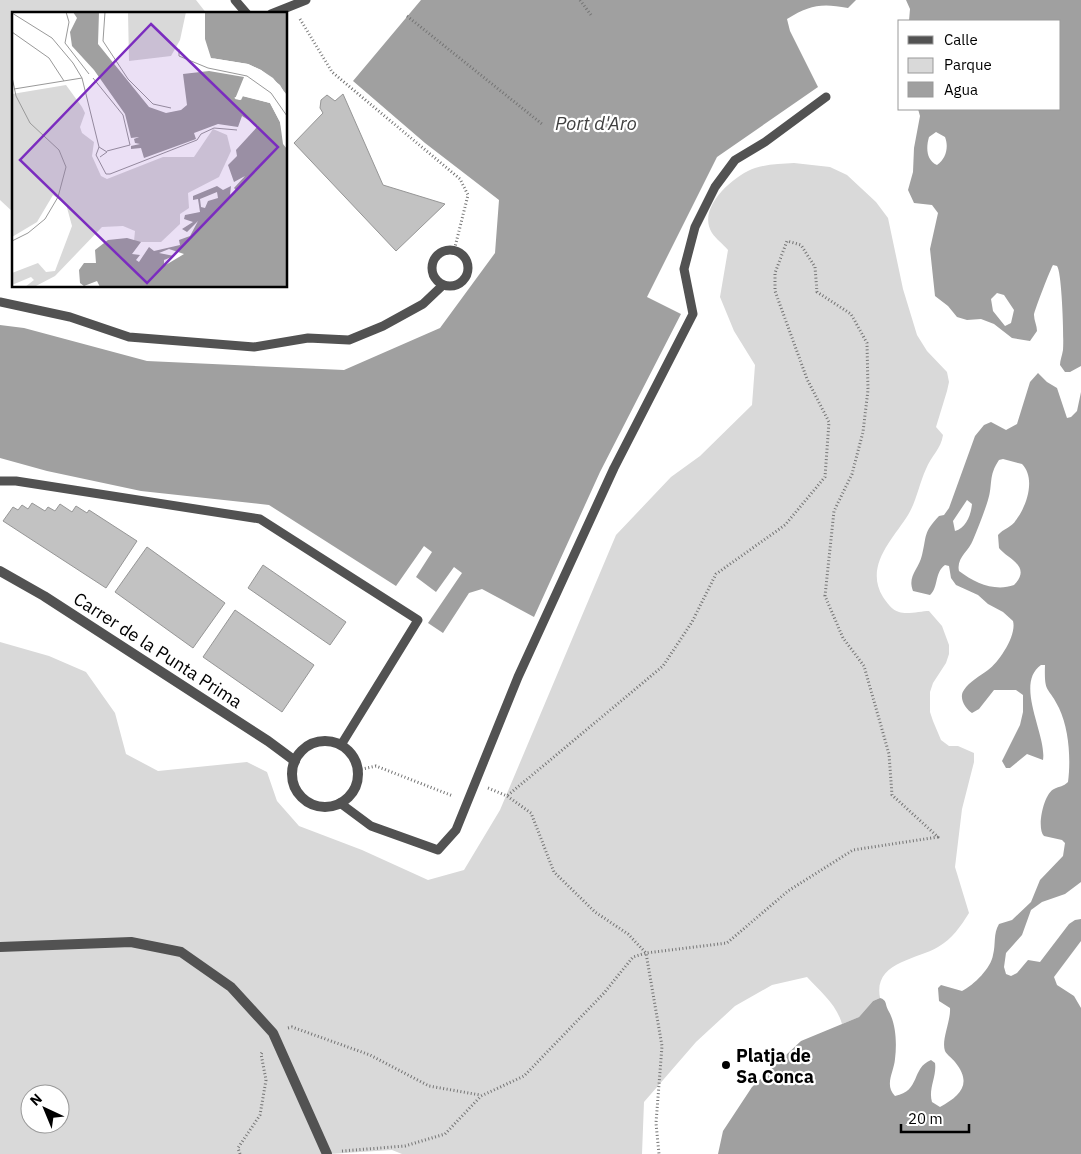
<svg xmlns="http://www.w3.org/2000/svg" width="1081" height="1154" viewBox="0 0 1081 1154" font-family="'IBM Plex Sans',sans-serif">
<rect width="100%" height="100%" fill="#fff"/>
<g fill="#d9d9d9" fill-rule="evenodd">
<polygon points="0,0 196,0 207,14 14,14 14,213 0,200"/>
<path d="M794,163L830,167L847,175L876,202L888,218L903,289L917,335L927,351L947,372L949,382L947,391L936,427L943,435C941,449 931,456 926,469C919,484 917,500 908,515C893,539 864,566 883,597C887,603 892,610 899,612C907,615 921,611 929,611L942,626L949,645V654L946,663L933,683L930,692V712L933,721L941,740L949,746H958L974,753V762L962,809L955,867L969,913C961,926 952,939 938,947C916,960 873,962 880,998L873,1001L859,1017L842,1024C837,1005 820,991 807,977L772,985L735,1006L696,1042L644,1102L642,1154H402L392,1150L329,1154H0V642L49,656L86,672L115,713L126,754L158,771L247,762L267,772L277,801L299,826L362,850L428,880L464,870L500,810L616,535L671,477L700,456L752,405L755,365L734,331L720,297L728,250C723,244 716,239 712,233C696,208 734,175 755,168C767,164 781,164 794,163ZM30,1094H60V1124H30Z"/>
</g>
<g fill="#a0a0a0" fill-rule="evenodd">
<path d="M421,0H856L848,8C821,3 810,5 787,19L790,31L818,87L717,157L647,297L681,314L600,472L534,617L482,589L469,593L443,633L428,623L462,573L454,567L436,592L416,577L432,552L424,546L396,586L269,505L141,491L47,471L0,458V325L24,328L147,361L344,370L440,328L495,253L499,200L425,143L353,81Z"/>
<path d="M906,0H1081V366L1070,372H1065L1060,365C1060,360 1062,356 1063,350C1064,339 1062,272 1057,266L1053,265C1051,268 1034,311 1034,315C1034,320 1037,326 1037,331L1030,341L1012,338L994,324L981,319L967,320L957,317L948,306L935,296L930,249L938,213L932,205L914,203L908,190L913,172L914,148L920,116L918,109H1060V21H909L910,9ZM936,132L945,137C949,147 946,159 937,165C926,160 926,147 929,137ZM997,293L1004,295L1014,310L1011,323L1005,326L993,311L991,299Z"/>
<path d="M1038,373L1047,382L1057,388L1067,418L1071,417L1077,411L1081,392V882L1065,894L1042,902L1031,910L1022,935L1006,953L1004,967L1006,974L1011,976L1017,973L1028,960L1040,962L1069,924L1075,920L1081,919V941L1054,977L1057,985L1074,996L1081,1008V1154H718L723,1131L752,1087L801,1041L859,1017L873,1001L880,998C887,1000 885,1004 888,1010C896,1023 897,1043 895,1059C894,1072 884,1085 895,1096C921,1091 911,1068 931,1060L935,1063C937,1076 928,1089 932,1102L940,1107C960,1096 973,1084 955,1062C952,1058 947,1055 945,1051C941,1040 951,1021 950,1008L939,1001L938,988L941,985L962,991C974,985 991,968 993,955C996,944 993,934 999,924L1012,920L1031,902L1040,880L1063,856L1065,843L1062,840L1044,836C1036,828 1044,793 1054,789C1060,786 1063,787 1068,782C1071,759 1069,729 1059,708C1048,685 1044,695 1045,665H1041C1014,684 1047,735 1043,760L1027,754L1010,768H1006L1002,761L1020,725L1023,712V695L1016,690H994L979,709L972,713C966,709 958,698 964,690C969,682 980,676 988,670C999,662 1017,635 1013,621L1003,612L988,604L978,595L956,585L951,578L949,566L945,565C934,573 939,587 930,595L913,591C907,576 919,569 922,555C927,535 923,533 939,516L944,515L949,508L975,436L984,425L991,422L1006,430L1017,424L1030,382ZM1003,459L1022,464C1036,478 1027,506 1016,520C1012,527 1003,529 998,535L999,548C1006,558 1033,566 1014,585C995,592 975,583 959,571C956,558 969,551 973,540C978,528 984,513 988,500C993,485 988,476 999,460ZM967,500L972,504C971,515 966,528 955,531L953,521Z"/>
</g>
<g fill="#c2c2c2" stroke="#969696">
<polygon points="343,94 383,185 445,204 396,251 294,143 323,113 320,108 321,100 327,95 335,101"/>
<polygon points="32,503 45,511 48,507 55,511 60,504 72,512 76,506 87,513 89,510 137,541 106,588 3,521 13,507 18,510 22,505 28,509"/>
<polygon points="147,547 225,603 193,648 115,592"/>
<polygon points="263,565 346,622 330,645 248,588"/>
<polygon points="235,610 314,665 282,712 203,657"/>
</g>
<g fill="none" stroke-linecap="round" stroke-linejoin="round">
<g stroke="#747474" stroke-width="3" stroke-dasharray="1 2.5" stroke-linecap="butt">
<polyline points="580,0 591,15"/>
<polyline points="407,16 542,124"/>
<polyline points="300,19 332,72 460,179 468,195 454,251"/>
<polyline points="358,770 376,766 453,796"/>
<polyline points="488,788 507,796 531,813 554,872 595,912 628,934 646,953 662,1046 656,1123 659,1154"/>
<polyline points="288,1028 292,1027 370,1055 429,1086 480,1095"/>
<polyline points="342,1151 405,1146 445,1134 481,1096 524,1076 604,993 633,957 646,953 727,943 788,891 853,850 938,837 892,795 889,754 864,666 843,638 825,596 834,511 852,474 863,432 868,390 867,343 851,314 817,292 815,267 801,245 787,241 775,273 775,291 807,379 829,422 825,477 785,525 716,574 692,622 663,666 507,796"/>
<polyline points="240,1154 238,1148 260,1115 266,1080 261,1054 263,1051"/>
</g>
<g stroke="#525252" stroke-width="9">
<polyline points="235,0 247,14"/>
<polyline points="271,14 306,0"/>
<circle cx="450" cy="268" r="18"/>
<polyline points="0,302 70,317 129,337 254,347 308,338 349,340 383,326 423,304 443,285"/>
<polyline points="0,481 16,481 260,519 418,620 341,745"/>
<polyline points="340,803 371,826 438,850 456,830 518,677 614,468 693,314 684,269 695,227 715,187 735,160 765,142 826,97"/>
</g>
<g stroke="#525252" stroke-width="10">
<polyline points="0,571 44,596 268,741 295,761"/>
<circle cx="325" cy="774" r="33"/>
<polyline points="0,947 131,942 181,952 231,987 273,1033 327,1154"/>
</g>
</g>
<circle fill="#000" stroke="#fff" stroke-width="2" cx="726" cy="1065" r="5"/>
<g text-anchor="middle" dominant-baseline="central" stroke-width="4.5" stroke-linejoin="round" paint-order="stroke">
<g font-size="18" fill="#000" stroke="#fff">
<text transform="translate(158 650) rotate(33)">Carrer de la Punta Prima</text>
</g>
<g font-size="18" font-weight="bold" fill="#000" stroke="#fff" text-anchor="start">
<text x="736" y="1055">Platja de<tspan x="736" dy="21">Sa Conca</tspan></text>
</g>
<g font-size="19" font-style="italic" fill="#414141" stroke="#fff">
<text x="596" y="123">Port d'Aro</text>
</g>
</g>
<g transform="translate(12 12)">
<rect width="275" height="275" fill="#fff"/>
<path d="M116,0H174L168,28L159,44L117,49ZM54,73L70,95L73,101L68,115L70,121L82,130L80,144L89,164L95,167L151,145H182L201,117L215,123L219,139L207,165L176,181L177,196L168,202V212L149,230H125L122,229L123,219L111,214L90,215L43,264L22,275H13L22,268L19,265L0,273V261L26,251L34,260L43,259L60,214L54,192L41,183L25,210L0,225V82Z" fill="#d9d9d9"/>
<path d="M61,0H87L86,32L137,95L154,101L169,98L175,93L171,62L197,59L232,65L223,87L228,88L230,84L258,91L268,110L275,137V275H88L85,269L72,274L68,271L67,258L72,251H84L83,238L96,228L115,226L129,230L120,242L128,243L124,248L127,250L137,235L142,239L168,233L167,228L178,224L186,209L175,220L170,217L181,210L172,207L173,203L188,200L186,187L181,188V184L205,174L211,178L219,174L218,183L225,179L222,176L233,164L222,170L216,153L225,144L224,138L246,114L230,104L226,115L206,112L182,121L184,127L132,146L129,136L119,137V134L128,132L123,131L122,127L127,125L119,126L113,102L82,58L60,34L58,20L65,6ZM205,180L206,186L196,189L193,196L189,195L188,187ZM157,237L172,242L152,254V248L162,244L147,241ZM193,0H275V83L261,66L249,58L236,52L199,46L193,27Z" fill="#a0a0a0" fill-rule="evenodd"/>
<path d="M199,46L236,52L249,58L268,73L275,85L248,60ZM231,81L260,90L271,110L275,137L271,132L268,110L258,91L231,84L229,88L222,86Z" fill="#fff"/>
<path fill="none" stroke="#999" stroke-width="1" d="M54,0L57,10L53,31L77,62M93,0L91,29L116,67L141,92L159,96M0,1L40,26L61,51L70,66L87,135M0,20L37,46L52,69M167,37V44L196,56L235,64L259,81L275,104M0,65L4,84L18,111L47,138L54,155L46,185L33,207L16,221L0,229M81,66L111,103L118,133L95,139M2,77L70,66M87,135L84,143L94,162H98L185,128L189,122L202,116L225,118M87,135L95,140L88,145"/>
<path fill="#7b2cbf" fill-opacity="0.15" stroke="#7b2cbf" stroke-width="2.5" d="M139,12L266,135L135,271L8,148Z"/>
<rect width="275" height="275" fill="none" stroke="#000" stroke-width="2.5"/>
</g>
<rect x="898" y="20" width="162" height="90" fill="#ffffff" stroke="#999999"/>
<rect x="908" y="36" width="25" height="8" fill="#525252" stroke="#999999"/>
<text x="944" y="45" font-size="15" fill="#000000">Calle</text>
<rect x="908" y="58" width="25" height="15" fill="#d9d9d9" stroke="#999999"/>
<text x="944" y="70" font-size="15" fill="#000000">Parque</text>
<rect x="908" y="82" width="25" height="15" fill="#a0a0a0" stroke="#999999"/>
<text x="944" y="95" font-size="15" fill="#000000">Agua</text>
<g transform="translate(45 1109) rotate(316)"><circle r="24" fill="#ffffff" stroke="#999999"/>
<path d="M0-4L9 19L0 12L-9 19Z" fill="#000000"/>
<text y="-8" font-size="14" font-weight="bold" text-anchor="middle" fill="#000000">N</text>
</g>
<path d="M901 1124v8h68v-8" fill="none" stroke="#000000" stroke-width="2.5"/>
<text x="908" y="1124" font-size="15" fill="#000000" stroke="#ffffff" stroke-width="4" paint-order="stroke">20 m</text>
</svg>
